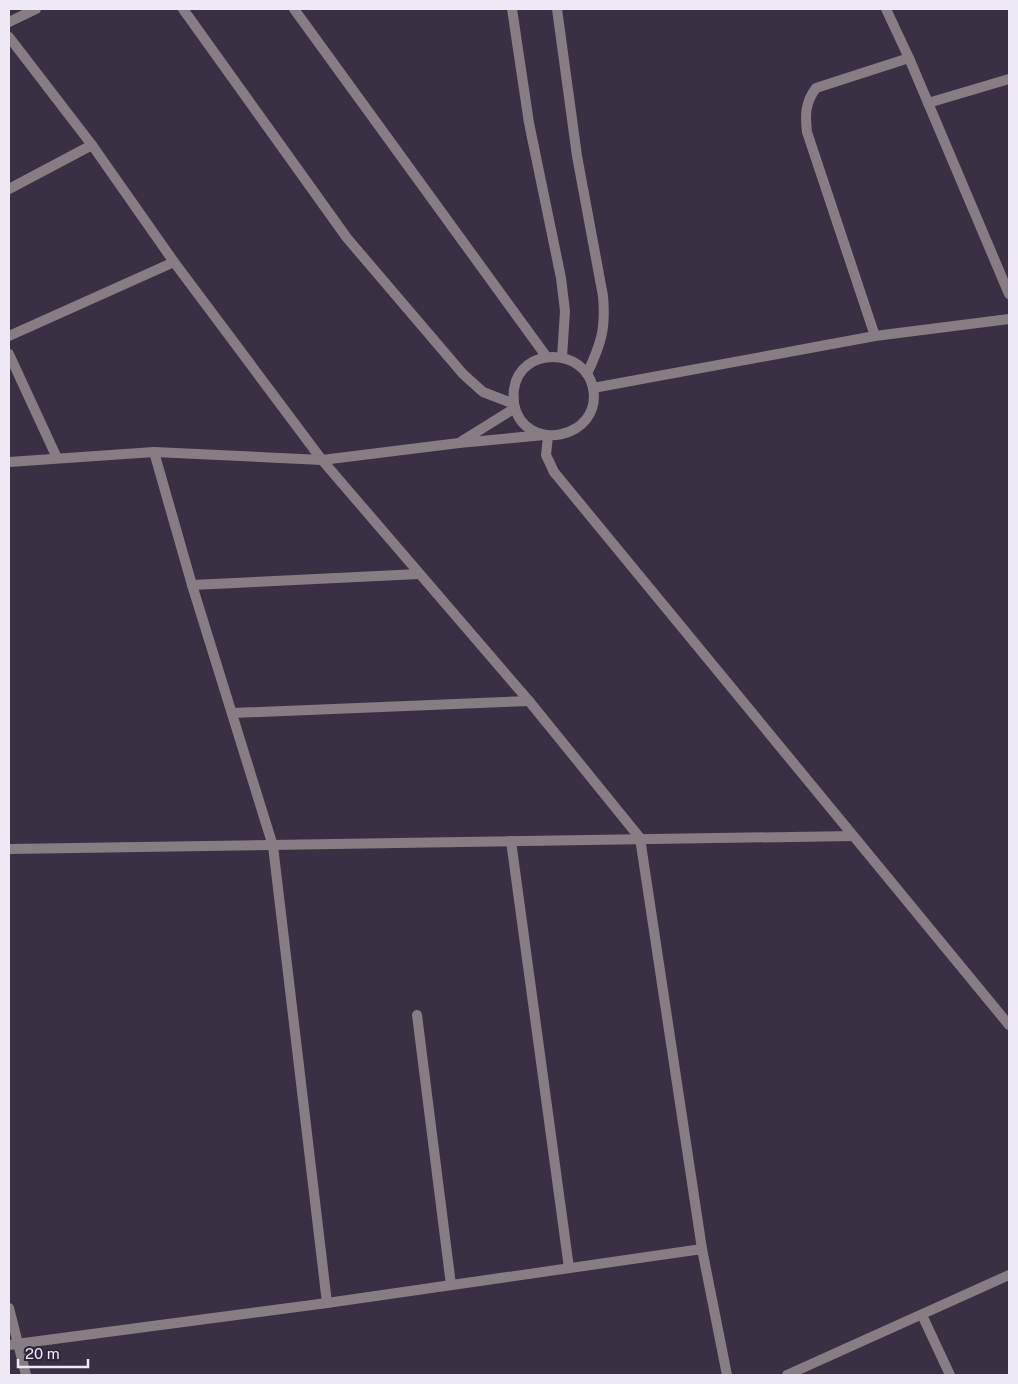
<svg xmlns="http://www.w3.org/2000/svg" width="1018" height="1384" viewBox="0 0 1018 1384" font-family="'Public Sans',sans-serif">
<rect width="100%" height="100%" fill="#393143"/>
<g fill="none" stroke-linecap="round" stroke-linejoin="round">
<g stroke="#867d85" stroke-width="10">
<polyline points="512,9 529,123 561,278 565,311 562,357"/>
<path d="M557,9L577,156L603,296C606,329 601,344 587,374"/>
<polyline points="886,9 909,58 1009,294"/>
<polyline points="9,22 36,9"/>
<polyline points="9,37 92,145 174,262 322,460 529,701 640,838 702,1249 727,1375"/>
<polyline points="928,103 1009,79"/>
<polyline points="9,189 92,145"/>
<polyline points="9,336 174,262"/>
<path d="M875,336L807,132C805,115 805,103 816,88L909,58"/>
<polyline points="9,354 57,458"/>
<polyline points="593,388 875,336 1009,319"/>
<polyline points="462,441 515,408"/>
<polyline points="154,452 192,585 273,846 327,1303"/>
<polyline points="9,462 154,452 322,460 459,443 544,435"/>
<polyline points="192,585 419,574"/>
<polyline points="233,713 529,701"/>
<polyline points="511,841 569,1268"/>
<polyline points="9,849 853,836"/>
<polyline points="417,1015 451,1285"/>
<polyline points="922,1315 950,1375"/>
<polyline points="9,1345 327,1303 702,1249"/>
<polyline points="787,1375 1009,1275"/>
</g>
<g stroke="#867d85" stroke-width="10">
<path d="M183,9L347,238L463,374L483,392L514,404C524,455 603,439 593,388C585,347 520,346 514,389C513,394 514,399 514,404"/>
<polyline points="294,9 546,356"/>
<polyline points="548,436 546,455 554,472 1009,1025"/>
<polyline points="9,1308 26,1375"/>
</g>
</g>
<rect width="1018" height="1384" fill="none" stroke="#eee9f5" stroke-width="20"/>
<path d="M18 1359v8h70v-8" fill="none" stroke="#eee9f5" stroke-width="2.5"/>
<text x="25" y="1359" font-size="15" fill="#eee9f5" stroke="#2f2739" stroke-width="4" paint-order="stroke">20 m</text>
</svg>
